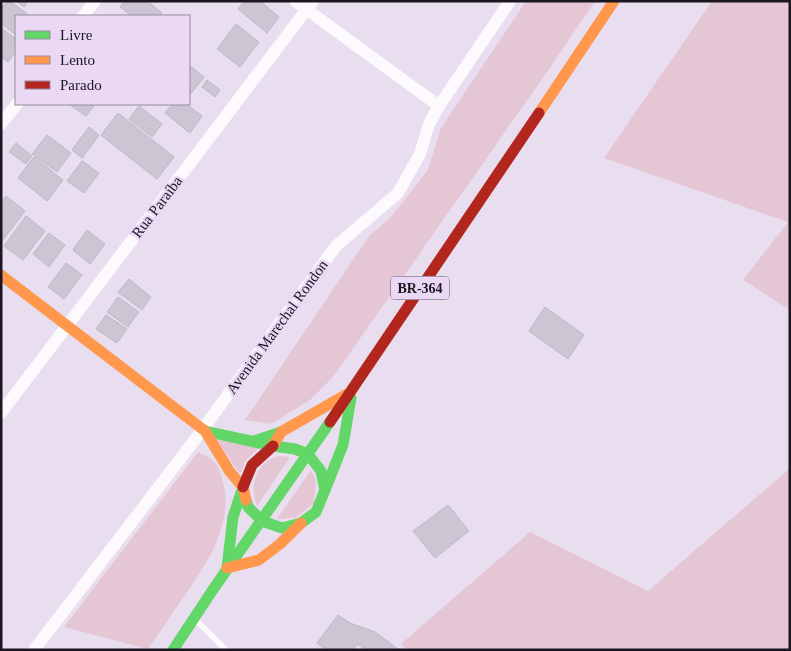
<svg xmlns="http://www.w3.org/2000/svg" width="791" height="651" viewBox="0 0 791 651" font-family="Georgia,serif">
<rect width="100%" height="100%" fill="#e9deef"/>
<g fill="#e5c6d5">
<polygon points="526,1 595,1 547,72 333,377 310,400 271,424 245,420 369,236 391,217 428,170 441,128"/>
<polygon points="712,1 790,1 790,310 743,280 788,222 604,158"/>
<polygon points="215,437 259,448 246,460 240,474"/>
<path d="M198,452C216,460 218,463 223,482C234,526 206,564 183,598C171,615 160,632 148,649L64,627Z"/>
<path d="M279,456L290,457L257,506C249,486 256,461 279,456Z"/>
<polygon points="790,468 790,650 408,650 401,644 530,532 648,591"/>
<polygon points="311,470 316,480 314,503 295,518 277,519"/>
</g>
<g fill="#ccc6d4" stroke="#bcb8c5">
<polygon points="7,1 10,1 30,16 16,16 16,35 1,23 1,9"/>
<polygon points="17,1 28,1 24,7"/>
<polygon points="125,1 147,1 162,13 159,16 132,16 120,7"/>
<polygon points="244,1 260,1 279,17 267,33 238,9"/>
<polygon points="236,24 259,42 240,67 217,49"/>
<polygon points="1,28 16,39 16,51 8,62 1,57"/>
<polygon points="189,65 204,77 189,96"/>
<polygon points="207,80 220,90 215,97 202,87"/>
<polygon points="69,104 95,104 86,116"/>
<polygon points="172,104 186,104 202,116 190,133 165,113"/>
<polygon points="139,106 162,124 152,137 129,119"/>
<polygon points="118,113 174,157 157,179 101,135"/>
<polygon points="89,127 99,135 82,158 72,150"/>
<polygon points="47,135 71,153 57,172 32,154"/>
<polygon points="16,143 32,156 26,164 9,152"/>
<polygon points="34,157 63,180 47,201 18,178"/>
<polygon points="82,161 99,173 84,193 67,181"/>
<polygon points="6,196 25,211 2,241 1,202"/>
<polygon points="26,216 45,231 23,260 4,246"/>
<polygon points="87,230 105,244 90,264 73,250"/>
<polygon points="49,233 65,245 49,267 33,254"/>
<polygon points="66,263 82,275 64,299 48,287"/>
<polygon points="129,279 151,297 142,310 118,292"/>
<polygon points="118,297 139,312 128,327 107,312"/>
<polygon points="545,307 584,335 568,359 529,331"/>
<polygon points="106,315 127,329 117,343 96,329"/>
<polygon points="448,505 469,531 435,558 413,531"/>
<polygon points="338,615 350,623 375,632 399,650 366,650 358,644 353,650 326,650 317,643"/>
</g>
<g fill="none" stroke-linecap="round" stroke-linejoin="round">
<polyline stroke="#fcfafd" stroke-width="6" points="197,621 226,650"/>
<g stroke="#fcfafd" stroke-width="12">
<polyline points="295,1 439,106"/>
<polyline points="83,16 95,1"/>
<polyline points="1,124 17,104"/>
<polyline points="1,413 313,1"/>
<polyline points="34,650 203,429 336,246 398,193 420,154 429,124 439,106 510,1"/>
</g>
<g stroke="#63d668" stroke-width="11">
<polyline points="205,431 273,446 295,449 308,454 321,471 325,490 316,512 301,523 282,528 262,521 248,507 246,500"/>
<polyline points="254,441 281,432"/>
<polyline points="325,490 343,445 351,398"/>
<polyline points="227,568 233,517 243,487"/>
<polyline points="173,650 214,588 330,422"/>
</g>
<g stroke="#ff974d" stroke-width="11">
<polyline points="539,113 614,1"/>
<polyline points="1,275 205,431 230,472 243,487 246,500"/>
<polyline points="273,446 281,432 347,394"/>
<polyline points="227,568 259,560 280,544 301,523"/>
</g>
<g stroke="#b3261e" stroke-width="11">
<polyline points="330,422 539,113"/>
<polyline points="243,487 252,465 273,446"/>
</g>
</g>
<g text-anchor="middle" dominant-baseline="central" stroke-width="5" stroke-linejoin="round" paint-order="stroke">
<rect fill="#ead8f5" stroke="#5a5060" stroke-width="1" x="391" y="276.5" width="58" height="23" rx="4"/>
<g font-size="14" font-weight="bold" fill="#1c1620">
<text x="420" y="288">BR-364</text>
</g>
<g font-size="15" fill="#1c1620" stroke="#ead8f5">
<text transform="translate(157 207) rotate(-53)">Rua Paraíba</text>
<text transform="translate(277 327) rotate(-54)">Avenida Marechal Rondon</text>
</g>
</g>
<rect width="791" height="651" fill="none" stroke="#1c1620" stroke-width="5"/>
<rect x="15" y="15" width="175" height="90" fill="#ead8f5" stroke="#988aa0"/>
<rect x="25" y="31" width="25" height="8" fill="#63d668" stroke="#988aa0"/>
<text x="60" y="40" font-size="15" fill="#1c1620">Livre</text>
<rect x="25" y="56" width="25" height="8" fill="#ff974d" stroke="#988aa0"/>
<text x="60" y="65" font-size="15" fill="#1c1620">Lento</text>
<rect x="25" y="81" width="25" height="8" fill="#b3261e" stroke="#988aa0"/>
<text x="60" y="90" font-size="15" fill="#1c1620">Parado</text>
</svg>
